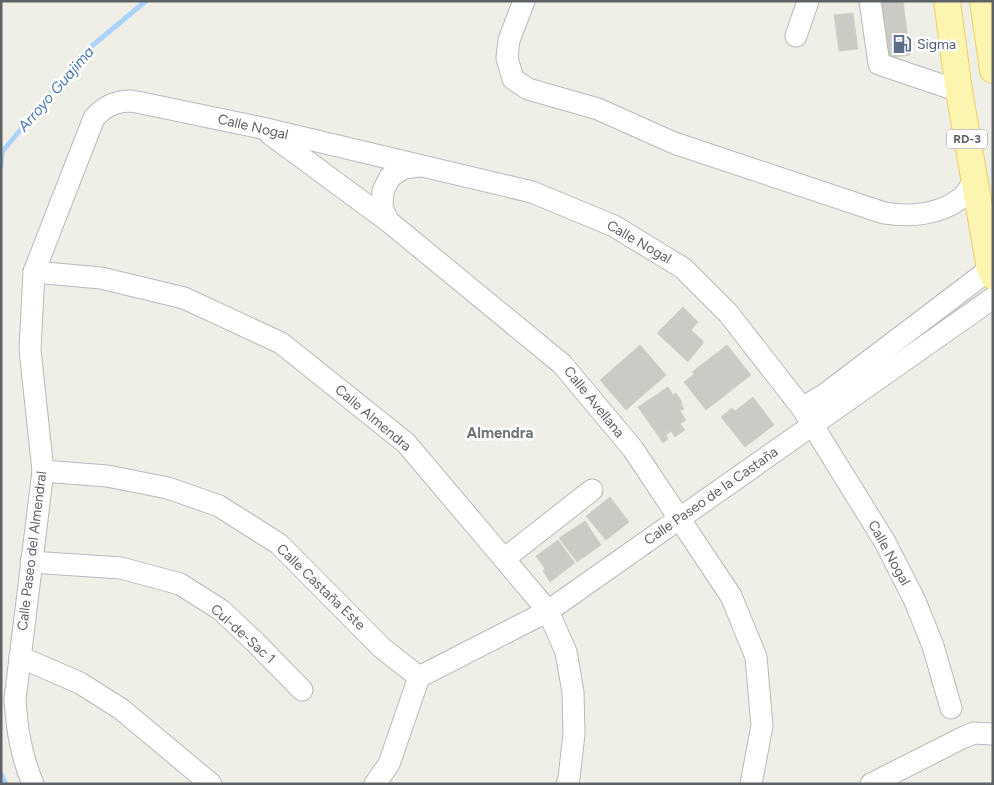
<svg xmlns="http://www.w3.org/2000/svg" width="994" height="785" viewBox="0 0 994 785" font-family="Figtree,sans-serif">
<rect width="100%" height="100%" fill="#f0efe7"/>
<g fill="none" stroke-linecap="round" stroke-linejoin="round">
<g stroke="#abd3fc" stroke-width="5">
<polyline points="1,166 2,152 87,50 146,1"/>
<polyline points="1,774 6,784"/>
</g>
</g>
<g fill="#cccac4" stroke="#d5d1c6">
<polygon points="877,1 903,1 910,55 885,59"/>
<polygon points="853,13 858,49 839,51 834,15"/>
<polygon points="683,307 698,322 691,330 704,342 688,362 657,333"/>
<polygon points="640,345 666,375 626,410 600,380"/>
<polygon points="727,345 751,375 706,410 684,382 694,374 692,372"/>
<polygon points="668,387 673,395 676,393 682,402 681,404 684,409 680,411 686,420 680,424 685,430 675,437 671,431 666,435 668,439 663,443 638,407"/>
<polygon points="753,397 774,425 745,447 721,417 732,408 735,411"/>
<polygon points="610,497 629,522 606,540 586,516"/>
<polygon points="585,521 601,545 577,562 559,538"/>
<polygon points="558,540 575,563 550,582 543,571 545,569 536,556"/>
</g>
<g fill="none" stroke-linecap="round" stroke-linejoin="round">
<g stroke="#b7b9bd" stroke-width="23">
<g id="minor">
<path d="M524,1L509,40L507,58L513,79L528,89L598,109L674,143L884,213C909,217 938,215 960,199C966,195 970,186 975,181"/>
<polyline points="870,1 879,64 959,91"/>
<polyline points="796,36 808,1"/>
<polyline points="270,134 388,221 562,364 633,449 731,596 756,657 762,726 751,784"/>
<polyline points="388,221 382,207 383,191 390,177 404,168 419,166"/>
<polyline points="34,272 101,278 184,298 281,343 406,443 548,611 566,652 573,692 574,734 569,778 567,784"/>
<polyline points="802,408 824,395 990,269"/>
<polyline points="43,471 107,476 168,488 219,506 279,544 382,648 419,677"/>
<polyline points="504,559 592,490"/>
<polyline points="31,562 121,568 180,584 221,610 255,642 302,690"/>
<polyline points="20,657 80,683 121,709 211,784"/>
<polyline points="419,677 548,611 993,298"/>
<path d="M33,784C21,755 17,730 15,699L43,471L30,350L34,272L94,118C105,106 115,101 132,101L262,128L532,192L614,226L683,268L728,313L802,408L885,542L915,601L933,646L951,708"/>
<polyline points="375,784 389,764 419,677"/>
<polyline points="871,784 962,738 974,733 993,734"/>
</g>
</g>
<g stroke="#ecd064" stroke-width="28">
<g id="major">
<polyline points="947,1 959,91 990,269 993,276"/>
<polyline points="983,1 993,70"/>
</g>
</g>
<use href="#minor" stroke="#fff" stroke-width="21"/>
<use href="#major" stroke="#fcf5b0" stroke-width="26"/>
</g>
<defs>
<g id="fuel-bare" transform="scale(1.5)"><path d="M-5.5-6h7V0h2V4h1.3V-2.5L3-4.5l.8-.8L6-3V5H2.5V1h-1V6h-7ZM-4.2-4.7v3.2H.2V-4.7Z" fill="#5c6f8a" stroke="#fff" stroke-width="2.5" paint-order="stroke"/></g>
</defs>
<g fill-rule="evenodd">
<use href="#fuel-bare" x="902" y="44"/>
</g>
<g text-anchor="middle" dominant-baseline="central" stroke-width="5" stroke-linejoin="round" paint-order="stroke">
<rect fill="#fff" stroke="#8e9195" stroke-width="1" x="947" y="129.5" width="40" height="19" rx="4"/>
<g font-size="12" font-weight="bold" fill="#5e6267">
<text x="967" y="139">RD-3</text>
</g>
<g font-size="14" fill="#4e5e75" stroke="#fff" text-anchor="start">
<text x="917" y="44">Sigma</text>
</g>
<g font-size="14" fill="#5e6267" stroke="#fff">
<text transform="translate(253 127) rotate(13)">Calle Nogal</text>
<text transform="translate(639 242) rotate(30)">Calle Nogal</text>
<text transform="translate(594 402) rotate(51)">Calle Avellana</text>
<text transform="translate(373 418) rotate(40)">Calle Almendra</text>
<text transform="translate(711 496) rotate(-35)">Calle Paseo de la Castaña</text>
<text transform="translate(32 551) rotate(-83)">Calle Paseo del Almendral</text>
<text transform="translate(889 553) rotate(61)">Calle Nogal</text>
<text transform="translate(321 587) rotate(44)">Calle Castaña Este</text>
<text transform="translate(243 634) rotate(42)">Cul-de-Sac 1</text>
</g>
<g font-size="15" font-style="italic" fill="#4a78b7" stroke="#fff">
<text transform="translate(56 89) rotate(-49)">Arroyo Guajima</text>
</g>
<g font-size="15" font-weight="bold" fill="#707379" stroke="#fff">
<text x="500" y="433">Almendra</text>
</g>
</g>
<rect width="994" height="785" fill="none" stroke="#5e6267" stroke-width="5"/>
</svg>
